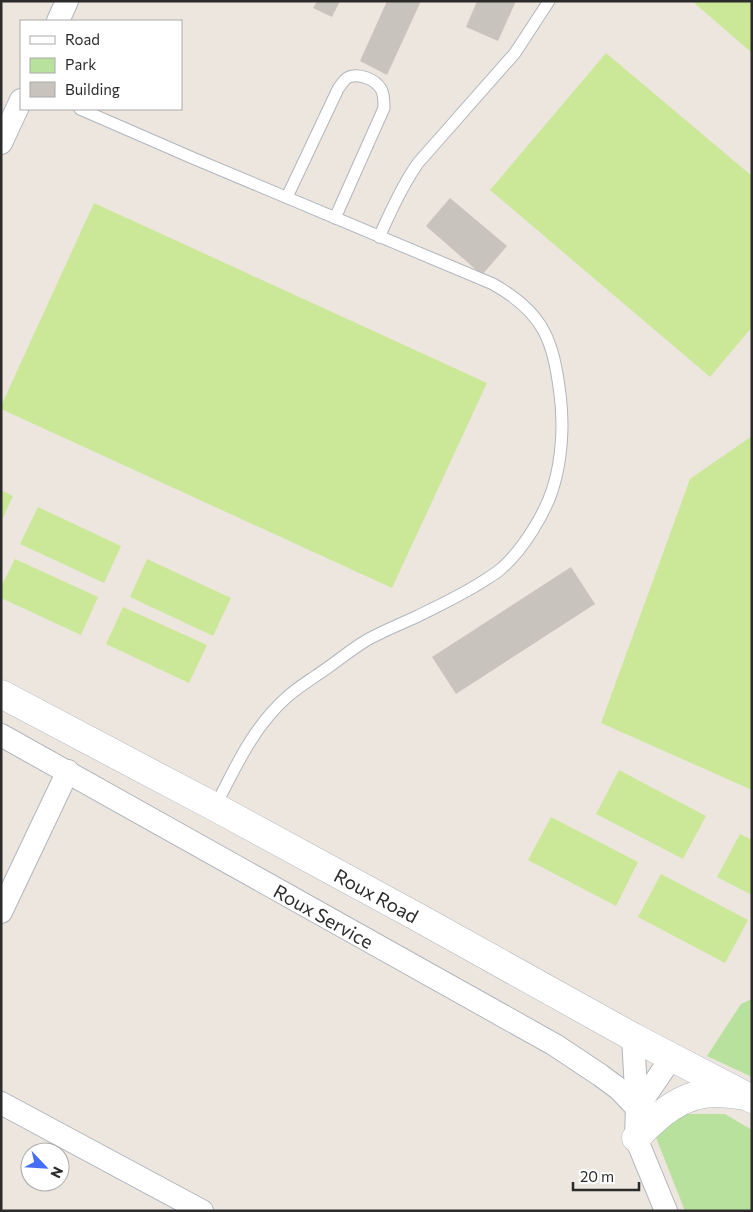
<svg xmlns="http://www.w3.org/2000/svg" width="753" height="1212" viewBox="0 0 753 1212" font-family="Commissioner,sans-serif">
<rect width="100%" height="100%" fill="#ede6de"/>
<g fill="#b8e19d">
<polygon points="752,999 752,1077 707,1056 741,1004"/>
<polygon points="684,1114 725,1114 752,1130 752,1211 685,1211 655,1135"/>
</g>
<g fill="#cbe899">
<polygon points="692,1 752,1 752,53"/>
<polygon points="606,53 752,176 752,327 710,377 490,190"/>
<polygon points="94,203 487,383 392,588 1,409 1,406"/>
<polygon points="752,436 752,790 601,723 690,479"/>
<polygon points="1,490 13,496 1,522"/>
<polygon points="38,507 121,546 104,583 20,544"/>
<polygon points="15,559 98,597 81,635 1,598 1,587"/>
<polygon points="147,559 231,598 213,636 130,597"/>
<polygon points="123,607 207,645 189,683 106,644"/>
<polygon points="619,770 706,816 683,859 596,814"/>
<polygon points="551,817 638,862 616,906 528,860"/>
<polygon points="740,834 752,840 752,895 717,877"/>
<polygon points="661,874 748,920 725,963 638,917"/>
</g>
<g fill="#c8c3bd">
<polygon points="317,1 340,1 332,17 313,8"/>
<polygon points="387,1 421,1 387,75 360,61"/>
<polygon points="477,1 516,1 498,41 466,27"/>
<polygon points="450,198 507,246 482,275 426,226"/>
<polygon points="571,567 595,604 456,694 432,657"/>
</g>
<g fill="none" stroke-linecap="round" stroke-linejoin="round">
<g stroke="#b1b5be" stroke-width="13">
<g id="lane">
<path d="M80,109L195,159L493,284C544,313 553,340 560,394C564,424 562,459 553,488C545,514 523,549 503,567C499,571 493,575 488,578C466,593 442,604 418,616C401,624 383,631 367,640C350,650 334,664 317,675C307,682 296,689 287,697C253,727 235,768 215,807"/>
<path d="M287,197L338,89C341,85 344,79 349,77C359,73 375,79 381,89C384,94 384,101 384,108L335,218"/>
<path d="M379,237C391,211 402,186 418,163L515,53L549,1"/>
</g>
</g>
<g stroke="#b1b5be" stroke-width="24">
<g id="street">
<polyline points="58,21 67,1"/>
<polyline points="1,143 21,100"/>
<path id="s1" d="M1,735L555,1045L600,1075L619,1089L637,1108"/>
<polyline points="1,912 68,771"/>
<polyline points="633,1037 637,1108 636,1138 666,1211"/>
<polyline points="1,1103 202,1211"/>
<polyline points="637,1108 672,1057"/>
</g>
</g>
<g stroke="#b1b5be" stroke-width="29">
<g id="secondary">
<path id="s2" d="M1,694L215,807L421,919L633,1037L752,1099"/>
<path d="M636,1138C658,1115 682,1093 715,1093C723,1093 731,1094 739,1095"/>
</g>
</g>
<use href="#lane" stroke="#fff" stroke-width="11"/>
<use href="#street" stroke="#fff" stroke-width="22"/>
<use href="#secondary" stroke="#fff" stroke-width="28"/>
</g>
<g text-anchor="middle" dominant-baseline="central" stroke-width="4" stroke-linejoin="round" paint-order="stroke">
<g font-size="19" fill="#2b2b2b" stroke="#fff">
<text stroke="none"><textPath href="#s2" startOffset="426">Roux Road</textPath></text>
<text stroke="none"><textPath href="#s1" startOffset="370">Roux Service</textPath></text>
</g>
</g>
<rect width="753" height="1212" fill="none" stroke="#2b2b2b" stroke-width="5"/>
<rect x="20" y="20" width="162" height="90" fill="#ffffff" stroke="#aaaaaa"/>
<rect x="30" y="36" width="25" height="8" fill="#ffffff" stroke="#aaaaaa"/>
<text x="65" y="45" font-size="15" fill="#2b2b2b">Road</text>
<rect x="30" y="58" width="25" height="15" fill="#b8e19d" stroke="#aaaaaa"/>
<text x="65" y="70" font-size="15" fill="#2b2b2b">Park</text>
<rect x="30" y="82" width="25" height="15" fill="#c8c3bd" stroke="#aaaaaa"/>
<text x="65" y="95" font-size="15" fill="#2b2b2b">Building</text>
<g transform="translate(45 1167) rotate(115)"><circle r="24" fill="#ffffff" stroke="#aaaaaa"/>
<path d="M0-4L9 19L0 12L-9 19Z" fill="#446ef4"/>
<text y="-8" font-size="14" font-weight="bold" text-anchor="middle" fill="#2b2b2b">N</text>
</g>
<path d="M573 1182v8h66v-8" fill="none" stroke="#2b2b2b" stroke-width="2.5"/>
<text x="580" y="1182" font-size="15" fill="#2b2b2b" stroke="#ffffff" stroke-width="4" paint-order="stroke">20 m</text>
</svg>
